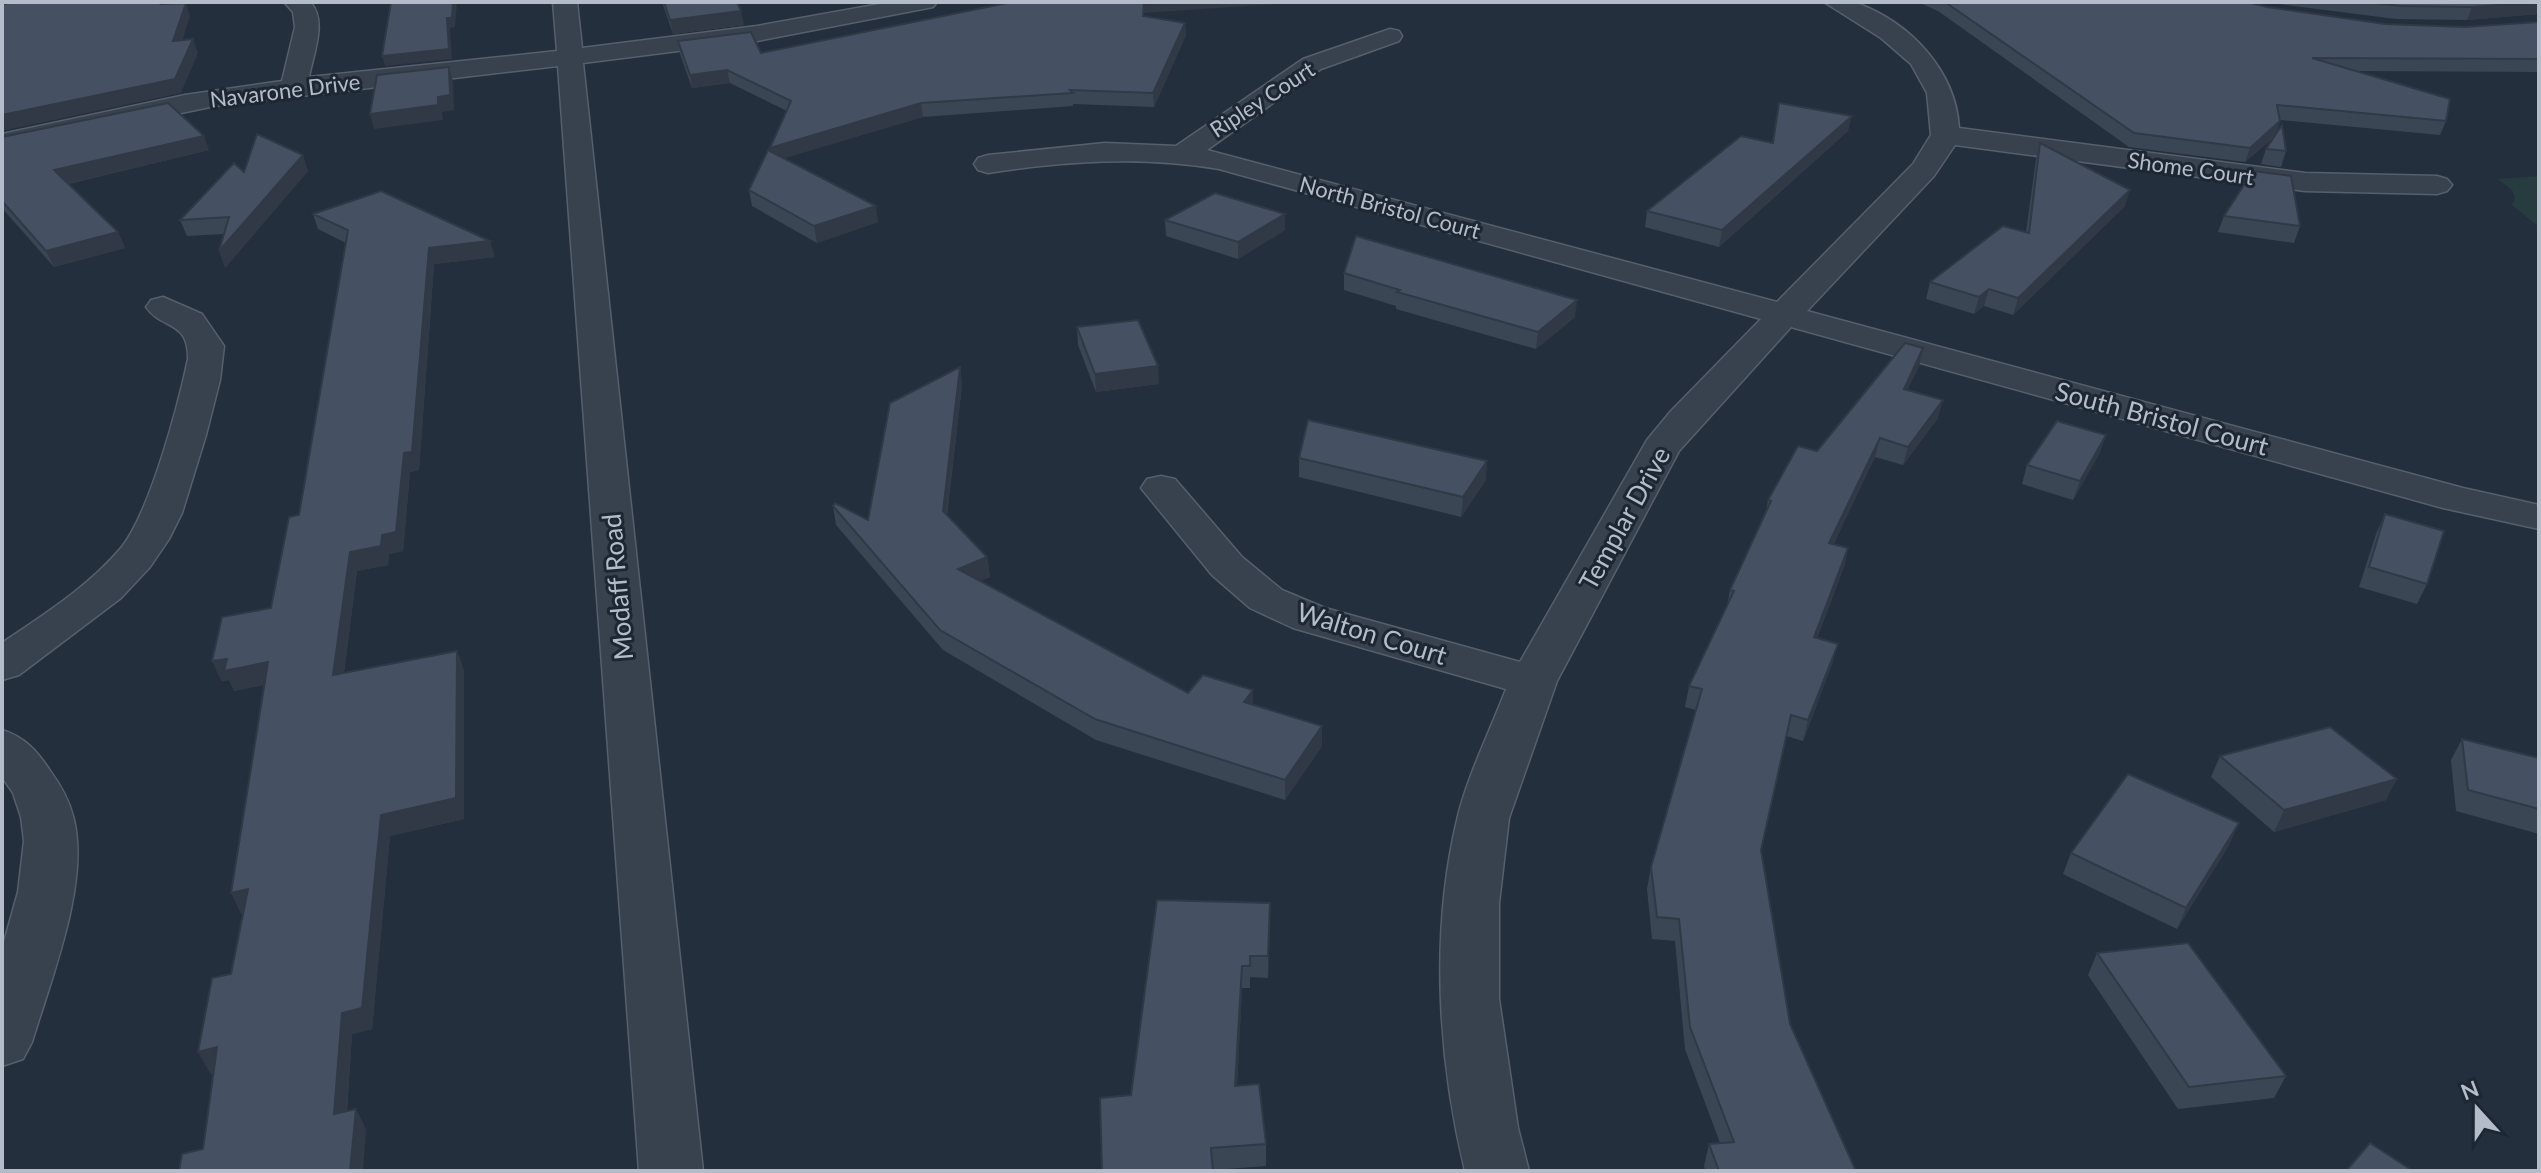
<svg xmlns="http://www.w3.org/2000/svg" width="2541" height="1173" viewBox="0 0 2541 1173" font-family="Lato,sans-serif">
<rect width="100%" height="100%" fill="#242f3e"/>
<polygon fill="#263c3f" points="2539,176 2539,227 2512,205 2515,198 2512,190 2498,179"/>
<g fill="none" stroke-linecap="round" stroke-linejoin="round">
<g stroke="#565f6c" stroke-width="3">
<g id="minor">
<path d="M284,2H310C328,20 313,55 309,77L557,51L553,2H577L582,48L757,26L891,2H937L933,7L757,41L583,63L703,1171H639L558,66L215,106L2,150V134L185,95L282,81L295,27L293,12Z"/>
<path d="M1824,2C1834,2 1847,0 1856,3C1910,22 1956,71 1959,128L2305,173L2437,176L2447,179L2452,185L2447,191L2437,194L2305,191L1955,145L1934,176L1807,311L2463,488L2539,505V529L2443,508L1791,327L1679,451L1557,681L1509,818L1499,903V999L1518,1128L1529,1171H1465C1438,1059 1430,933 1457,820C1466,779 1491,729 1506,689L1293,628L1250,608L1212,575L1141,488L1147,479L1161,476L1175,479L1242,557L1282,590L1325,608L1520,662L1647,440L1671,411L1761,319L1219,169C1141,156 1066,161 988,173L978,170L974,164L978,158L988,155L1105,143L1176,146L1303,59L1390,29L1399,31L1402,36L1399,41L1321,69L1207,150L1777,302L1913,164L1931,135L1927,93L1911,64L1881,38Z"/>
<path d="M163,297L202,314L224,346L220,380L206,435L182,513L169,539L150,567L121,598L19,675L2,680V643C43,615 88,587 121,548C150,512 178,406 188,359C189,320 162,330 146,307L151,300Z"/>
<path d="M2,730C25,737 38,752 51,772C61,786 69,800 73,816C91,880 51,979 32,1042L23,1059L2,1066V949L18,892L24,841L21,817L13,793L2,777Z"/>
</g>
</g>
<use href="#minor" fill="#38414e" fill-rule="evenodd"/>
</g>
<g fill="#3b4654">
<polygon points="662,2 737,2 744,25 673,34"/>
<polygon points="1918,2 2247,2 2267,7 2385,24 2464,27 2539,22 2539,72 2357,71 2446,121 2440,135 2280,120 2276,134 2286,151 2281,167 2261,164 2266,149 2275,136 2245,162 2129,147 1938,11"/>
<polygon points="2262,2 2539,2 2539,14 2467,20 2396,19"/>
<polygon points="1144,13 1144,16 1185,23 1186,35 1154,107 1073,104 1073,106 923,117 783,158 878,222 817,243 752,206 749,190 770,152 770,148 787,111 730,83 692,88 680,54 678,41 761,53"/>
<polygon points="1779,103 1848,131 1719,247 1645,227 1647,211 1773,143"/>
<polygon points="2,137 209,150 68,184 118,232 125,248 54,267 2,208"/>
<polygon points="2040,143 2125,206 2013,315 1984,306 1974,314 1926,299 1930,282 2026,232 2036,159"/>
<polygon points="308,171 225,268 224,234 187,236 180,220 244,172"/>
<polygon points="313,214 495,257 434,264 419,470 410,472 403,551 389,554 388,565 357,571 344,673 457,651 464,671 464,819 390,836 372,1029 352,1034 347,1111 356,1109 366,1130 203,1149 214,1073 211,1074 198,1052 231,974 243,913 241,914 264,685 234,691 229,680 221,681 271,608 299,515 346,243 318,229"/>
<polygon points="1285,214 1285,230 1238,259 1166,236 1165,220"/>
<polygon points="2224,216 2300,226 2294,243 2218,232"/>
<polygon points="1344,273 1575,317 1536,349 1396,309 1396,306 1344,290"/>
<polygon points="1077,327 1159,384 1096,392 1078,345"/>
<polygon points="1923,348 1919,366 1907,390 1938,418 1903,465 1875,457 1833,544 1848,548 1844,567 1817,638 1838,644 1832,664 1803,741 1786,736 1761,850 1790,1024 1856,1171 1705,1171 1704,1166 1709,1144 1720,1143 1685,1049 1675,941 1652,939 1647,889 1651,867 1696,710 1685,707 1689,686 1727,606 1730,590 1766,511 1768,500 1817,451"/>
<polygon points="960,367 962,385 947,516 987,557 990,577 979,581 1188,693 1253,690 1253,704 1322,726 1322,746 1285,800 1096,740 943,650 836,525 833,506 868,520"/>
<polygon points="2106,435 2099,454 2073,500 2022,484 2027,465"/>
<polygon points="1299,458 1486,480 1461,517 1299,477"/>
<polygon points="2385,514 2427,584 2417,604 2359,587 2376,534"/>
<polygon points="2462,739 2539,758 2539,834 2456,811 2451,760"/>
<polygon points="2220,756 2386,800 2274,832 2211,777"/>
<polygon points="2229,845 2177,929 2063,874 2071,853"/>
<polygon points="1270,925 1268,978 1250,977 1250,988 1242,988 1237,1086 1266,1144 1266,1166 1213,1170 1131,1095"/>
<polygon points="2097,953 2286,1076 2274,1098 2178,1109 2088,975"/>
</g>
<g fill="#303945">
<polygon points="453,2 457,2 455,27 450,28 452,59 385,66 382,56"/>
<polygon points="1144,2 1306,2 1144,13 1143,28"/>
<polygon points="2539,2 2539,14 2467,20 2472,7"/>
<polygon points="186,3 190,16 178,55 173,41"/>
<polygon points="741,11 744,25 673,34 670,20"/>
<polygon points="1185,23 1186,35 1154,107 1153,93"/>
<polygon points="193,39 198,53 181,93 2,131 2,115"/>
<polygon points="449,67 453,81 454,110 442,112 443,120 374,129 370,114 438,97"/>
<polygon points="727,70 730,83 692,88 690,75"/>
<polygon points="921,103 923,117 772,162 770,148"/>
<polygon points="1852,116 1848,131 1719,247 1722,230"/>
<polygon points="2280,121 2275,135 2245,162 2250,148"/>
<polygon points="204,136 209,150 61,185 54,170"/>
<polygon points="303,155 308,171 225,268 219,251"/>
<polygon points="2130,190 2125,206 2013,315 2018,298"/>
<polygon points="876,206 878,222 817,243 814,226"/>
<polygon points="1285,214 1285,230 1238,259 1238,242"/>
<polygon points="118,232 125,248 54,267 46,251"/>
<polygon points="490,241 495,257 434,264 419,470 410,472 403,551 389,554 388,565 357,571 341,695 333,675 350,552 382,535 404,453 429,248"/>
<polygon points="1989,289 1984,306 1974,314 1979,297"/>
<polygon points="1577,300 1575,317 1536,349 1538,332"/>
<polygon points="1923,348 1919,366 1899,407 1904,389"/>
<polygon points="1158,366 1159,384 1096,392 1095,374"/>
<polygon points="960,367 962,385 945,530 943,511"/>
<polygon points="1943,400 1938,418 1903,465 1908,447"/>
<polygon points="2106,435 2099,454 2073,500 2080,481"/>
<polygon points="1880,438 1875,457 1825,563 1829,543"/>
<polygon points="1487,461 1486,480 1461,517 1463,497"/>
<polygon points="1848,548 1844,567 1809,658 1814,637"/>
<polygon points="987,557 990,577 960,588 958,569"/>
<polygon points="1838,644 1832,664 1803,741 1808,720"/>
<polygon points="457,651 464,671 464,819 390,836 372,1029 352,1034 345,1135 334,1114 342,1013 381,815"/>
<polygon points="227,659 268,662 277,682 234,691 229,680 221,681 212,661"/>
<polygon points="1253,690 1253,710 1244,702"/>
<polygon points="1322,726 1322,746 1285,800 1285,780"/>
<polygon points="2397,779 2386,800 2274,832 2284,810"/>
<polygon points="2239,823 2229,845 2177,929 2186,908"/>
<polygon points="248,889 258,910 241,914 231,893"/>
<polygon points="1270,903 1270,925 1268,978 1268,956"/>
<polygon points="1242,966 1242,988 1236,1108 1235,1086"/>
<polygon points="217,1047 229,1069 211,1074 198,1052"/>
<polygon points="356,1109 366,1130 363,1171 350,1171"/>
</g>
<g fill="#455162" stroke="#303945" stroke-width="2">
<polygon points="16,2 162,2 161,4 186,3 173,41 193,39 175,79 2,115 2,4"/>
<polygon points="391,2 453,2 452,18 447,18 449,49 382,56"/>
<polygon points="664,2 737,2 741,11 670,20"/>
<polygon points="1012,2 1144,2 1143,16 1185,23 1153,93 1070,90 1073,93 921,103 770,148 791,101 727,70 690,75 678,41 751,32 761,53"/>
<polygon points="1945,2 2247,2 2267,7 2385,24 2464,27 2539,22 2539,59 2312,58 2450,99 2446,121 2277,105 2280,121 2250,148 2134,133"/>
<polygon points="2365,2 2539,2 2472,7 2401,6"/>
<polygon points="449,67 450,95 438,97 438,105 370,114 377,75"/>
<polygon points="168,103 204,136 54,170 118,232 46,251 2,201 2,137"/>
<polygon points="1779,103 1852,116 1722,230 1647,211 1741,136 1773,143"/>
<polygon points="2282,125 2286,151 2266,149"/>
<polygon points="257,134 303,155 219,251 229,217 180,220 234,163 244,172"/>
<polygon points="2040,143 2130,190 2018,298 1989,289 1979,297 1930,282 2003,226 2029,233"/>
<polygon points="768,150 876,206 814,226 749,190"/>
<polygon points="2253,171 2291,176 2300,226 2224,216"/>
<polygon points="381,191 490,241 429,248 412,452 404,453 396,532 382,535 381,546 350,552 333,675 457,651 456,798 381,815 362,1008 342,1013 334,1114 356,1109 350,1171 179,1171 182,1154 203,1149 217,1047 198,1052 212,978 231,974 248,889 231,893 268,662 224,671 227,659 212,661 222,617 271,608 289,517 299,515 348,230 313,214"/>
<polygon points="1215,193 1285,214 1238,242 1165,220"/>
<polygon points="1356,236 1577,300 1538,332 1397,292 1400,290 1344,273"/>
<polygon points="1138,320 1158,366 1095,374 1077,327"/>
<polygon points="1905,343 1923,348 1904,389 1943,400 1908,447 1880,438 1829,543 1848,548 1814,637 1838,644 1808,720 1791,715 1761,850 1790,1024 1856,1171 1719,1171 1709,1144 1734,1142 1690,1027 1679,919 1657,917 1651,867 1702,689 1689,686 1734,591 1730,590 1771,501 1768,500 1798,446 1817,451"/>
<polygon points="960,367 943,511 987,557 958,569 1188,693 1203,675 1253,690 1244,702 1322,726 1285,780 1095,719 940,630 833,506 835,503 868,520 890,403"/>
<polygon points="1308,420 1487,461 1463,497 1299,458"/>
<polygon points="2057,421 2106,435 2080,481 2027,465"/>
<polygon points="2385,514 2444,531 2427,584 2369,567"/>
<polygon points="2330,727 2397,779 2284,810 2220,756"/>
<polygon points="2462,739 2539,758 2539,809 2468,790"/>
<polygon points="2128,774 2239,823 2186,908 2071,853"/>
<polygon points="1157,900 1270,903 1268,956 1250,956 1250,966 1242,966 1235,1086 1259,1084 1266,1144 1211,1148 1213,1171 1102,1171 1100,1098 1131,1095"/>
<polygon points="2188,943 2286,1076 2189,1087 2097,953"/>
<polygon points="2370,1143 2413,1171 2346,1171"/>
</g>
<g text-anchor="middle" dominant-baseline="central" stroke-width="6" stroke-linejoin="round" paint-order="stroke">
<g font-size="22" fill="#b4bcc9" stroke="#1d2633">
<text transform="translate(285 90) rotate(-7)">Navarone Drive</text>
<text transform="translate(1262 99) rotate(-33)">Ripley Court</text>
<text transform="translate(2191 168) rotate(8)">Shome Court</text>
<text transform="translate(1390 207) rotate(15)">North Bristol Court</text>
</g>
<g font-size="26" fill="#b4bcc9" stroke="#1d2633">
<text transform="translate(2162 418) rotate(15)">South Bristol Court</text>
<text transform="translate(1624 518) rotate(-61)">Templar Drive</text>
<text transform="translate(617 587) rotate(-95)">Modaff Road</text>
<text transform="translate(1372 633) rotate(17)">Walton Court</text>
</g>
</g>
<rect width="2541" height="1173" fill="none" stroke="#b4bcc9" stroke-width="8"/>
<g transform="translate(2477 1109) rotate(339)" stroke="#1d2633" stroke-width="6" paint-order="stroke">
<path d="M0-6L14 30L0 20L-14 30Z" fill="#b4bcc9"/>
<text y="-12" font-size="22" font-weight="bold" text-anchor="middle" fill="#b4bcc9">N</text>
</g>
</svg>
